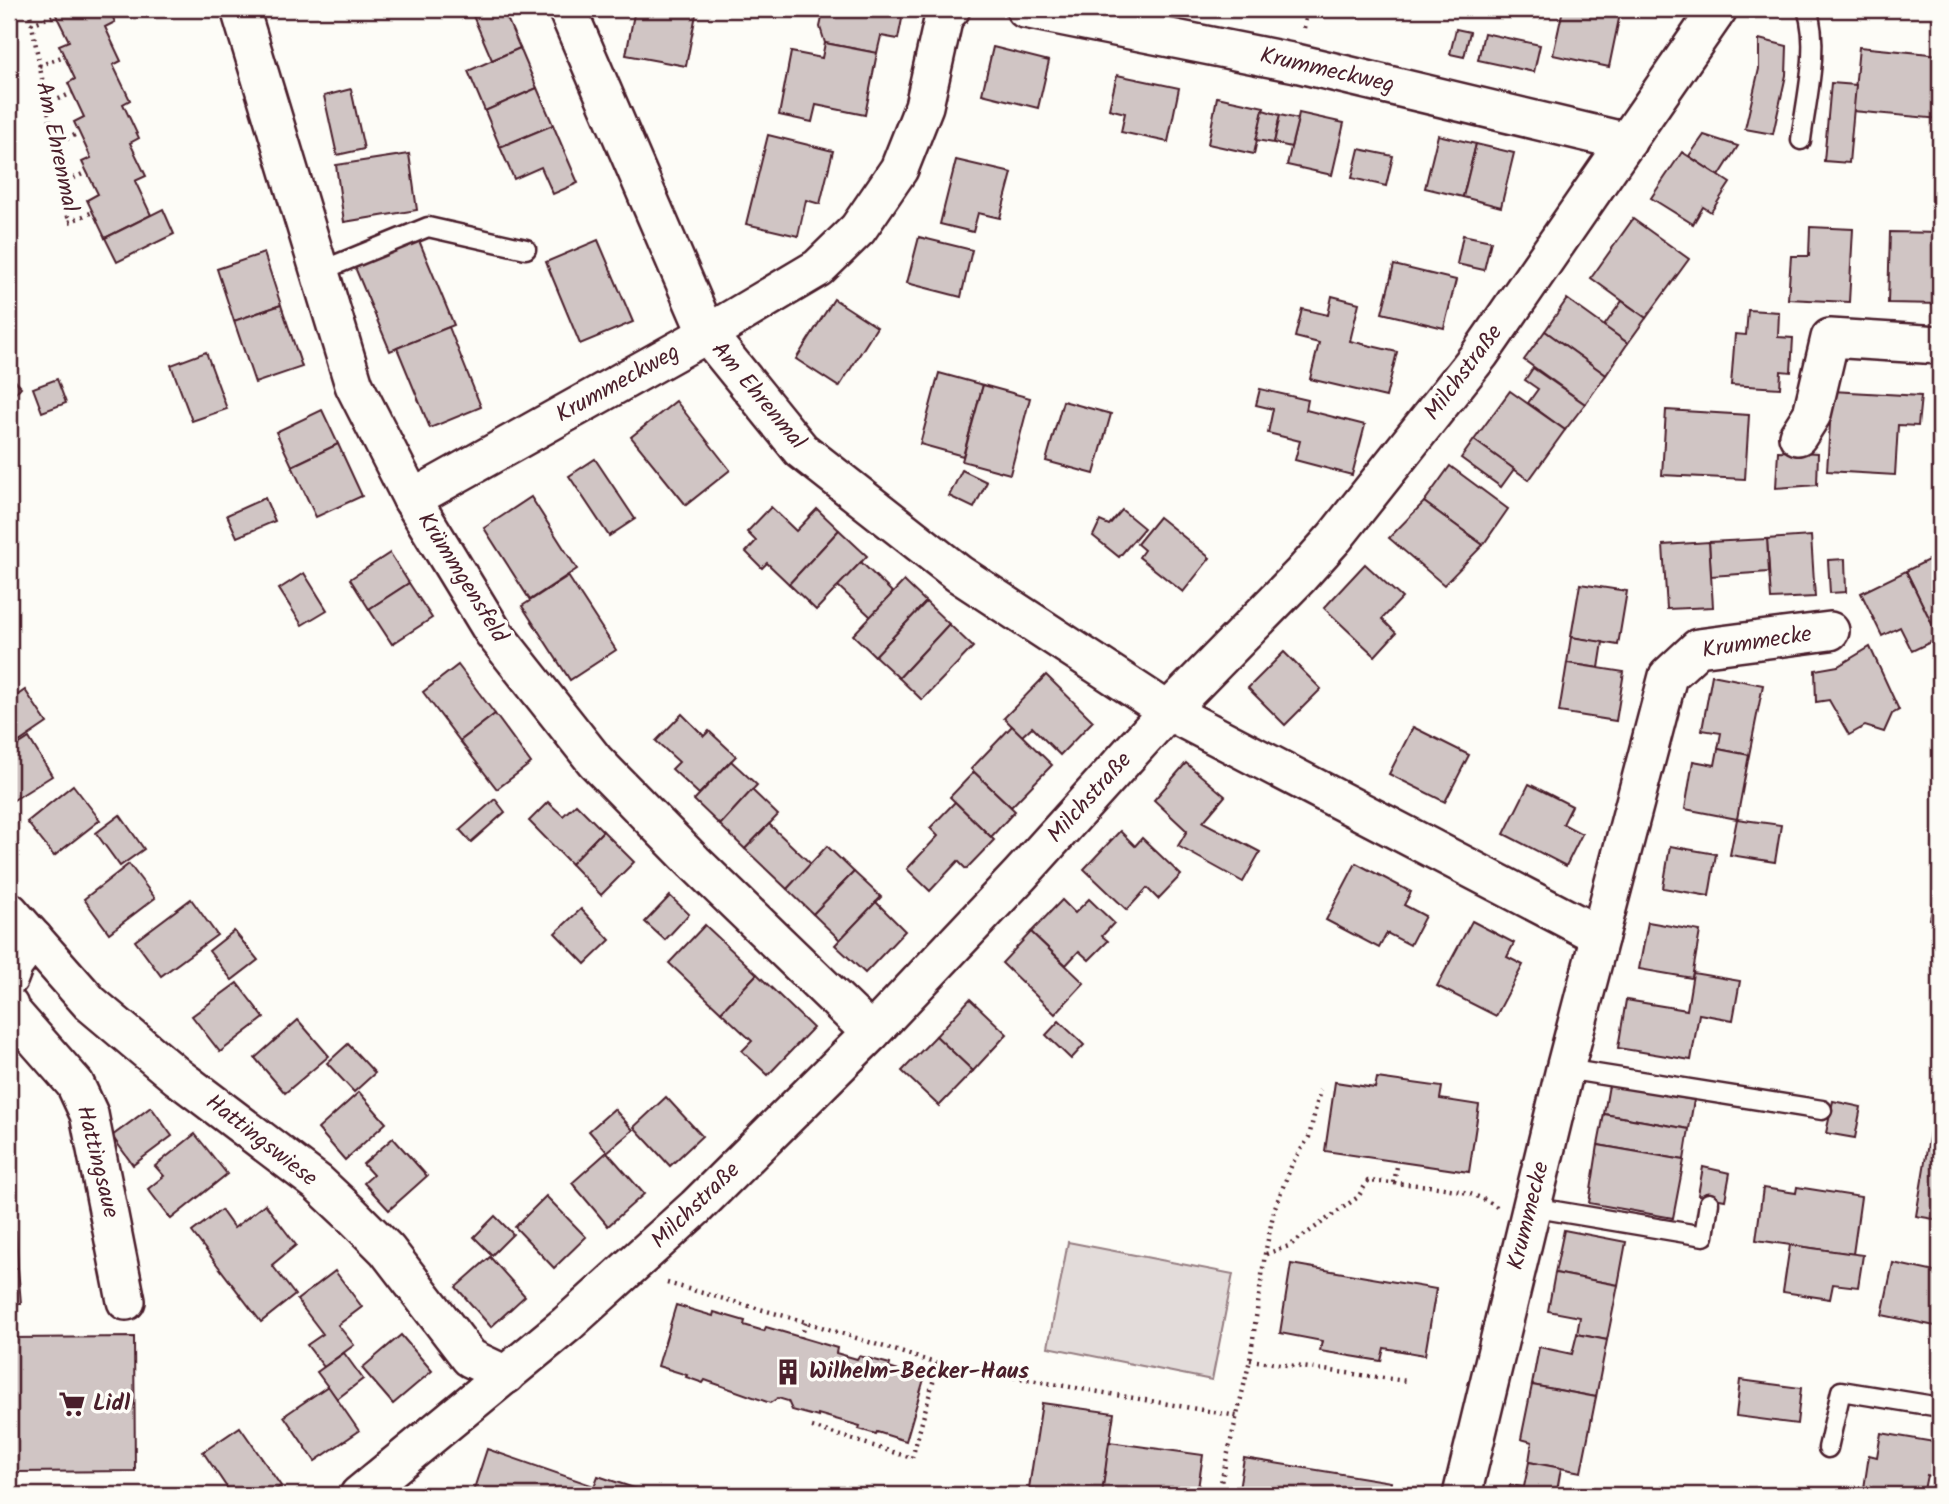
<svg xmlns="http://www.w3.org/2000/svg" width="1949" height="1504" viewBox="0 0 1949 1504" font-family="Kalam,sans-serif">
<rect width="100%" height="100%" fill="#fdfcf7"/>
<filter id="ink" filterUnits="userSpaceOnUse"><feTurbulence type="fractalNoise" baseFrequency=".0143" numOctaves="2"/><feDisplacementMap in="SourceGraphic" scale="14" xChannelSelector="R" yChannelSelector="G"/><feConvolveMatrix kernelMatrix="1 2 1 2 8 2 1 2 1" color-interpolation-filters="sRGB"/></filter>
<g filter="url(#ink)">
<polygon fill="#e3dcda" stroke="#967e82" stroke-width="2" points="1068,1242 1233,1274 1212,1380 1048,1347"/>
<g fill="#d0c5c4" stroke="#4a1f2b" stroke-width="2">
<polygon points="53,9 109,9 115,22 105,27 121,61 113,65 130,100 123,104 139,138 130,143 146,176 135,181 151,215 105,238 87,200 98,194 82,162 91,158 74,122 84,117 68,83 75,79 59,45 69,41"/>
<polygon points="470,9 503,9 520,48 492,60"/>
<polygon points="635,9 697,9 686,66 626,55"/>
<polygon points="824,9 904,9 898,39 881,36 877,53 825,43 820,27"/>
<polygon points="1563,9 1621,9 1609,67 1553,55"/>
<polygon points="1456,29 1470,32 1464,57 1450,54"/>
<polygon points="1484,33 1540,45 1534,72 1478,60"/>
<polygon points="1759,39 1787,46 1786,75 1773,134 1745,129 1759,69"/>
<polygon points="825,43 877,53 865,115 816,105 812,122 779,115 791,52 822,58"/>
<polygon points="993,47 1049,61 1038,108 982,94"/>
<polygon points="1859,47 1940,55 1940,119 1853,111"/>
<polygon points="520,48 537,88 485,111 468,71"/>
<polygon points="1117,75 1179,88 1168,142 1121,132 1125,113 1109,109"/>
<polygon points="1831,83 1856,85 1849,163 1824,161"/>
<polygon points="537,88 553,125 500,147 485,111"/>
<polygon points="351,89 364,149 337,155 324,96"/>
<polygon points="1217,97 1264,107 1254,154 1208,144"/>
<polygon points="1263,110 1280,115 1274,143 1256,140"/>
<polygon points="1299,113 1344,123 1332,175 1287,165"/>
<polygon points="1280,115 1298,119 1291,147 1274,143"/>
<polygon points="553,125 578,183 553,194 541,167 514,179 500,147"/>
<polygon points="768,135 833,151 820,204 806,200 798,236 746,224"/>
<polygon points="1438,135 1476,144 1463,197 1425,188"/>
<polygon points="1704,135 1738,146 1719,176 1689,156"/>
<polygon points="1476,144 1514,153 1501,207 1463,197"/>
<polygon points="1359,149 1393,156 1386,186 1352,178"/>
<polygon points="1682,152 1730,183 1711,212 1703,207 1693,224 1651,198"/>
<polygon points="409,154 417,210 344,222 336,165"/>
<polygon points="956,160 1012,173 1000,218 978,213 973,232 940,224"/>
<polygon points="163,209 174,234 117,262 105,238"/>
<polygon points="1633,219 1689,259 1646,318 1591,278"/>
<polygon points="1810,227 1853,229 1849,302 1788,299 1791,256 1809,256"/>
<polygon points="1890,232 1940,233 1940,304 1888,303"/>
<polygon points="1463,235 1491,241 1484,270 1457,264"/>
<polygon points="919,237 972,250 961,297 907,283"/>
<polygon points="418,238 454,325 390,351 354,265"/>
<polygon points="598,240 633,322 580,344 546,262"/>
<polygon points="264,253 281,305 234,321 217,269"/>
<polygon points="1394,265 1456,280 1444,328 1382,313"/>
<polygon points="1332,296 1359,303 1350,341 1397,352 1386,397 1310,379 1319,343 1295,337 1302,309 1328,315"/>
<polygon points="834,299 877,327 839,387 796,359"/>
<polygon points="1567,299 1628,343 1606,375 1545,331"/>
<polygon points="1622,301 1646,318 1628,343 1604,326"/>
<polygon points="281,305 302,367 255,383 234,321"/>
<polygon points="1748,310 1779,312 1778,337 1793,338 1791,372 1781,371 1780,388 1731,385 1735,334 1746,335"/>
<polygon points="449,327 481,407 430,428 397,348"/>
<polygon points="1545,331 1606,375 1585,404 1524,360"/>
<polygon points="206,352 227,409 192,421 171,365"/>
<polygon points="1533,368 1585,404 1565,430 1528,403 1538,389 1525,380"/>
<polygon points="939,373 983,385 963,456 920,444"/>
<polygon points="9,374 21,387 9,400"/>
<polygon points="57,379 66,403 42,412 33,388"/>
<polygon points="983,385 1030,398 1010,474 962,461"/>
<polygon points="1260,389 1308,400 1306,410 1365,425 1352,475 1295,460 1300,441 1268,433 1273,409 1256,405"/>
<polygon points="1510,391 1565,430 1529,480 1474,440"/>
<polygon points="1832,391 1921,396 1918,426 1898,425 1895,475 1827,471"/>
<polygon points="676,401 730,470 686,505 631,437"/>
<polygon points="1063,401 1111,414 1094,474 1046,461"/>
<polygon points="322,410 338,444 292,466 276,432"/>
<polygon points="1666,410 1749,415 1745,479 1662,475"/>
<polygon points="1474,440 1514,469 1501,487 1461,458"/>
<polygon points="338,444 362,496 316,517 292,466"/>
<polygon points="1778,451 1818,453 1817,485 1776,488"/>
<polygon points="595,459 635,519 609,536 569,476"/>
<polygon points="1450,466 1508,509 1483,545 1424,502"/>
<polygon points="962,470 987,482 974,508 949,496"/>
<polygon points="531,497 577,569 530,600 484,528"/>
<polygon points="265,498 275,521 237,537 227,515"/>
<polygon points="1424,502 1483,545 1444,585 1389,538"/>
<polygon points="771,507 796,531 817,509 839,530 789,584 767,563 762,568 746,552 756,541 747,532"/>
<polygon points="1122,510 1144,528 1119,557 1093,536 1100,521 1109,525"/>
<polygon points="1159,517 1210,558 1183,592 1139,557 1144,550 1137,544"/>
<polygon points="839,530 867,556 816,610 789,584"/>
<polygon points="1811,536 1815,597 1771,599 1767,539"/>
<polygon points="1767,539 1769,572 1711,576 1709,542"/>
<polygon points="1709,542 1713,607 1667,609 1663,545"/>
<polygon points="390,553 409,583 369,609 350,579"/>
<polygon points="1940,554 1940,637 1939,638 1906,571"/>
<polygon points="1845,559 1846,592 1830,593 1828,560"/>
<polygon points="861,562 893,593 871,617 838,586"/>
<polygon points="1365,564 1402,598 1382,619 1396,633 1375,656 1324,608"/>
<polygon points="1906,571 1939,638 1912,651 1900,627 1882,636 1861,593"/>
<polygon points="304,573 327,610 302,625 279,589"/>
<polygon points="568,576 616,650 570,680 522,606"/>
<polygon points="904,581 926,602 875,656 853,635"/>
<polygon points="409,583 432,618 392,644 369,609"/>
<polygon points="1580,584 1627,591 1618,645 1571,637"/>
<polygon points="926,602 949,624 899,678 875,656"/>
<polygon points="949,624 973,647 922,700 899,678"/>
<polygon points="1571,637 1603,642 1599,668 1567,663"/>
<polygon points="1870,647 1899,710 1892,714 1884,732 1865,726 1849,735 1829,700 1816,702 1815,670 1838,666"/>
<polygon points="1284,652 1321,689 1285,725 1248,688"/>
<polygon points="1567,663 1624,672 1616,721 1559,712"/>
<polygon points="458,665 495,714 460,741 423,692"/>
<polygon points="1046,675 1093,721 1060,755 1032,727 1022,736 1004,718"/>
<polygon points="1712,675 1763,685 1749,755 1718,749 1721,733 1702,730"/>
<polygon points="25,690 47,723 19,742 9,727 9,701"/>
<polygon points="495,714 531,763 497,789 460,741"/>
<polygon points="682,714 704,736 709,731 736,756 699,794 672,769 679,762 656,741"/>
<polygon points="1012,726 1052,765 1011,807 971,769"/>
<polygon points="1413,727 1469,755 1445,802 1389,774"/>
<polygon points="29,738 52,776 9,803 9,751"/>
<polygon points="1718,749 1749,755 1737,819 1685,809 1693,761 1715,765"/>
<polygon points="731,761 757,785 720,825 694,800"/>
<polygon points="1186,763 1225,796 1203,822 1260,852 1243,882 1178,846 1187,831 1154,800"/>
<polygon points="974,772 1015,811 991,837 950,797"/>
<polygon points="1529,784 1572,806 1563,824 1582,834 1566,866 1504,834"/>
<polygon points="73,785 100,820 54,856 27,822"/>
<polygon points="752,790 778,815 745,849 720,825"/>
<polygon points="495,799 505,812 471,842 460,830"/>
<polygon points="548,802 563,816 576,804 603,831 571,864 529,821"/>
<polygon points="955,802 994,840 966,869 958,861 930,891 907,869 938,836 930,828"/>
<polygon points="120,815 144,849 120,866 96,833"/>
<polygon points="1737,819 1781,825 1775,862 1730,855"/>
<polygon points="769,824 811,864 787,889 745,849"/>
<polygon points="603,831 634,862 601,895 571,864"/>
<polygon points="1120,831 1135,846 1142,838 1181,875 1158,899 1147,888 1127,910 1084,869"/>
<polygon points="827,846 854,872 813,914 787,889"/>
<polygon points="1670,846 1716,854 1709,896 1663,888"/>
<polygon points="1356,863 1411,892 1404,905 1425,916 1410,945 1387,933 1379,948 1326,920"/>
<polygon points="129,864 155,898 109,933 84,899"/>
<polygon points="854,872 881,897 840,940 813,914"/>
<polygon points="1939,878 1940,878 1940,922 1930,919"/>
<polygon points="670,896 689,914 665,940 645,922"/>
<polygon points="191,899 217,935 161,976 135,941"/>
<polygon points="1089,899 1114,923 1102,936 1108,941 1089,960 1079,951 1066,965 1031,932 1062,900 1075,913"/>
<polygon points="876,902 905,931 865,973 835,945"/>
<polygon points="581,909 610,940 585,964 555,933"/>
<polygon points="1472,921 1514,943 1507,957 1523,965 1496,1016 1437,986"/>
<polygon points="1648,922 1700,931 1692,978 1639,969"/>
<polygon points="705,925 757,974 721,1012 669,963"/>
<polygon points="234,931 258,960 232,980 209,951"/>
<polygon points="1031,932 1084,983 1055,1014 1002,963"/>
<polygon points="1693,973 1740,981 1733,1020 1699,1014 1691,1060 1618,1048 1626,1000 1687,1010"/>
<polygon points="757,974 813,1028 768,1075 742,1051 752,1041 721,1012"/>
<polygon points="237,983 264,1018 220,1052 192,1016"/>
<polygon points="970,999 1007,1034 973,1071 936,1036"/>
<polygon points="298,1020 329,1056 285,1093 255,1058"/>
<polygon points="1059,1021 1084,1045 1071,1059 1046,1035"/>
<polygon points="936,1036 973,1071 939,1106 902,1071"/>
<polygon points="348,1044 375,1073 354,1092 327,1063"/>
<polygon points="1377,1078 1442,1087 1440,1099 1479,1105 1469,1172 1325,1151 1335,1082 1375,1088"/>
<polygon points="1609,1085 1694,1100 1689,1129 1604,1114"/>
<polygon points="359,1092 386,1123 345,1160 318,1129"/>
<polygon points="666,1097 702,1136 670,1166 634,1127"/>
<polygon points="1833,1101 1861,1107 1855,1138 1826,1133"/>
<polygon points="151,1107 172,1136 133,1165 112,1136"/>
<polygon points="614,1109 633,1130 607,1152 589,1131"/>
<polygon points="1604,1114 1689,1129 1684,1160 1598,1145"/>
<polygon points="1932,1119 1940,1120 1940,1220 1916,1216"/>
<polygon points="195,1134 227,1174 171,1219 148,1189 164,1176 155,1166"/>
<polygon points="393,1138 427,1176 389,1210 364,1183 373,1175 363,1164"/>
<polygon points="1598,1145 1684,1160 1673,1218 1589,1203"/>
<polygon points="607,1152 644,1194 608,1226 572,1183"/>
<polygon points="1703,1167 1730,1173 1725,1200 1698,1195"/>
<polygon points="1797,1187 1861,1197 1853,1254 1756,1240 1763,1188 1796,1193"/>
<polygon points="546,1196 586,1237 554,1268 515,1227"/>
<polygon points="265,1204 296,1245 272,1265 295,1295 261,1322 192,1232 221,1210 234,1228"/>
<polygon points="495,1216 513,1234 492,1255 474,1237"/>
<polygon points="1564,1230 1626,1242 1618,1285 1555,1273"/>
<polygon points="9,1231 16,1231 18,1268 9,1268"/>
<polygon points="1790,1245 1863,1255 1858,1287 1833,1284 1830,1299 1783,1292"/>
<polygon points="490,1257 525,1296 491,1327 456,1287"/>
<polygon points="1893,1263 1940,1273 1940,1327 1882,1315"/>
<polygon points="1291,1264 1436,1289 1425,1355 1384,1348 1381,1361 1320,1351 1322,1341 1280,1333"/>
<polygon points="9,1268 18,1268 21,1303 9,1304"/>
<polygon points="335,1271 362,1307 338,1325 354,1345 324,1367 307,1345 323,1334 297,1300"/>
<polygon points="1555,1273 1618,1285 1607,1340 1577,1334 1580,1317 1548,1311"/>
<polygon points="676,1305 713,1316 714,1312 745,1321 744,1325 764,1331 766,1327 837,1348 836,1353 857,1359 859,1356 890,1364 889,1368 924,1379 906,1441 877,1432 876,1434 859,1429 860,1426 818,1414 818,1417 792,1410 788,1401 778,1398 770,1403 705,1380 703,1383 686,1377 687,1375 658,1366"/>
<polygon points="1577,1334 1607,1340 1596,1397 1532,1385 1539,1347 1572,1354"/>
<polygon points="401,1335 432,1371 393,1404 362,1368"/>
<polygon points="134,1337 135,1471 16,1472 16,1495 9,1495 9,1338"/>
<polygon points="344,1353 363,1379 337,1399 317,1372"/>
<polygon points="1740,1380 1801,1388 1797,1424 1736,1416"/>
<polygon points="1532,1385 1596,1397 1581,1472 1529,1462 1532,1442 1521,1439"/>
<polygon points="328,1386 359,1431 315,1461 284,1416"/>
<polygon points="1042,1403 1114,1413 1102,1495 1075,1495 1029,1488"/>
<polygon points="240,1427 281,1486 267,1495 232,1495 203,1452"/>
<polygon points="1881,1433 1940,1443 1934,1477 1927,1475 1923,1495 1863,1495 1869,1455 1877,1457"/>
<polygon points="1109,1442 1203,1455 1197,1495 1102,1495"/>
<polygon points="487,1449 594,1486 591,1495 472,1495"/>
<polygon points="1244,1458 1391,1482 1389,1495 1238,1495"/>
<polygon points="1529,1462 1561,1468 1557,1491 1568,1493 1567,1495 1508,1495 1510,1485 1524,1487"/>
<polygon points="598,1476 655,1495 591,1495"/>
</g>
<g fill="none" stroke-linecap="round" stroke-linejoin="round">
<g stroke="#4a1f2b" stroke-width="23">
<g id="service">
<path d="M1801,140C1806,100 1820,47 1807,9"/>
<polyline points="318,272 428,227 526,249"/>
<polyline points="1565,1069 1822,1110"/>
<polyline points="1531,1207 1704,1236 1709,1203"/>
<polyline points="1828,1448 1841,1391 1940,1407"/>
</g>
</g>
<g stroke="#4a1f2b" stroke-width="42">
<g id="minor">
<polyline points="240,9 354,385 412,499 493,632 595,761 694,862 871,1033"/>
<polyline points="567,9 707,334 801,450 959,574 1168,711 1600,936"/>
<polyline points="1025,9 1296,63 1627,142"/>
<polyline points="1798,436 1812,414 1830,338 1940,345"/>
<polyline points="412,499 707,334 818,268 858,229 899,169 924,106 944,16 951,9"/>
<polyline points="9,911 90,1003 178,1077 318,1183 352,1215 387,1250 470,1358 506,1375"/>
<polyline points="9,978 14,965 34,939"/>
<polyline points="9,1006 10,1010 75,1084 89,1114 126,1301"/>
<polyline points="359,1495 567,1324 696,1207 871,1033 1020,875 1168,711 1300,576 1335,537 1480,354 1718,9"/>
<polyline points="1462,1495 1565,1069 1668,676 1698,648 1830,631"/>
</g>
</g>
<g stroke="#4a1f2b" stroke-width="4.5" stroke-dasharray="2 5" stroke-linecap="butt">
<polyline points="29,9 69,222 93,212"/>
<polyline points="31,24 56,15"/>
<polyline points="1304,28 1308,9"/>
<polyline points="39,66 64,56"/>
<polyline points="46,105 72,93"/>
<polyline points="54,145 79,133"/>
<polyline points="61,184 87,172"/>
<path d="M1394,1183C1428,1186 1469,1187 1497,1207"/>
<polyline points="1266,1254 1289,1246 1358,1197 1368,1181 1394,1183 1398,1161"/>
<polyline points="667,1283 806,1322 938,1364 912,1458 809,1426"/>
<polyline points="801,1338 806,1322"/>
<polyline points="1250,1360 1406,1381"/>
<polyline points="938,1364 1237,1416"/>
<polyline points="1933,1473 1940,1474"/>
<polyline points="1218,1495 1250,1360 1265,1254 1274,1210 1292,1164 1309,1137 1320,1090"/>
</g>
<use href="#service" stroke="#fdfcf7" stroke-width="18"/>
<use href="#minor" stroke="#fdfcf7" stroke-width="37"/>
</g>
</g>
<defs>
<g id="building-bare" transform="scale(2.1)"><path d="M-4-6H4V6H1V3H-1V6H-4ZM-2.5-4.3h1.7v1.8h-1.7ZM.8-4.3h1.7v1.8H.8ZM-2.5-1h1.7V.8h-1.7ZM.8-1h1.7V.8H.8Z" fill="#4a1f2b" stroke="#fdfcf7" stroke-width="2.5" paint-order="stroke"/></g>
<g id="supermarket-bare" transform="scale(2.1)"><path d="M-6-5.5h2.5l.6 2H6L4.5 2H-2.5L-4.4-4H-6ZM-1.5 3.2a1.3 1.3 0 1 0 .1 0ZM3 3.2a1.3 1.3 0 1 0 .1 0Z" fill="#4a1f2b" stroke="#fdfcf7" stroke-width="2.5" paint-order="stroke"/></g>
</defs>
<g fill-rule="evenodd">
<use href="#building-bare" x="788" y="1372"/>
<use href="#supermarket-bare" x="72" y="1404"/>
</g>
<g text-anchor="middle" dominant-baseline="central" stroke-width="7" stroke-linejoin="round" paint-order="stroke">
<g font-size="23" fill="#4a1f2b" stroke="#fdfcf7">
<text transform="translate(1327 71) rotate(13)">Krummeckweg</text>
<text transform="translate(56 147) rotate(78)">Am Ehrenmal</text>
<text transform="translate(1464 373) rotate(-53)">Milchstraße</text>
<text transform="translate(618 384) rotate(-29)">Krummeckweg</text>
<text transform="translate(758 396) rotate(50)">Am Ehrenmal</text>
<text transform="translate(462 578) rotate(58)">Krümmgensfeld</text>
<text transform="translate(1757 643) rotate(-9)">Krummecke</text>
<text transform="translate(1090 798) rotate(-48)">Milchstraße</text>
<text transform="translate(261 1141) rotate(38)">Hattingswiese</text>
<text transform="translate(97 1162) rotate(76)">Hattingsaue</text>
<text transform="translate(696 1206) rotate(-44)">Milchstraße</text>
<text transform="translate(1529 1216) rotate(-76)">Krummecke</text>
</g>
<g font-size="23" font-weight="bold" fill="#4a1f2b" stroke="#fdfcf7" text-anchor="start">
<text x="809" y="1372">Wilhelm-Becker-Haus</text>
<text x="93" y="1404">Lidl</text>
</g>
</g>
<rect width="1949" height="1504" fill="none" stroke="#fdfcf7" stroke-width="35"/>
<rect x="18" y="18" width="1914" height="1469" fill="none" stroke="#4a1f2b" stroke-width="2.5" filter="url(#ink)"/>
</svg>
